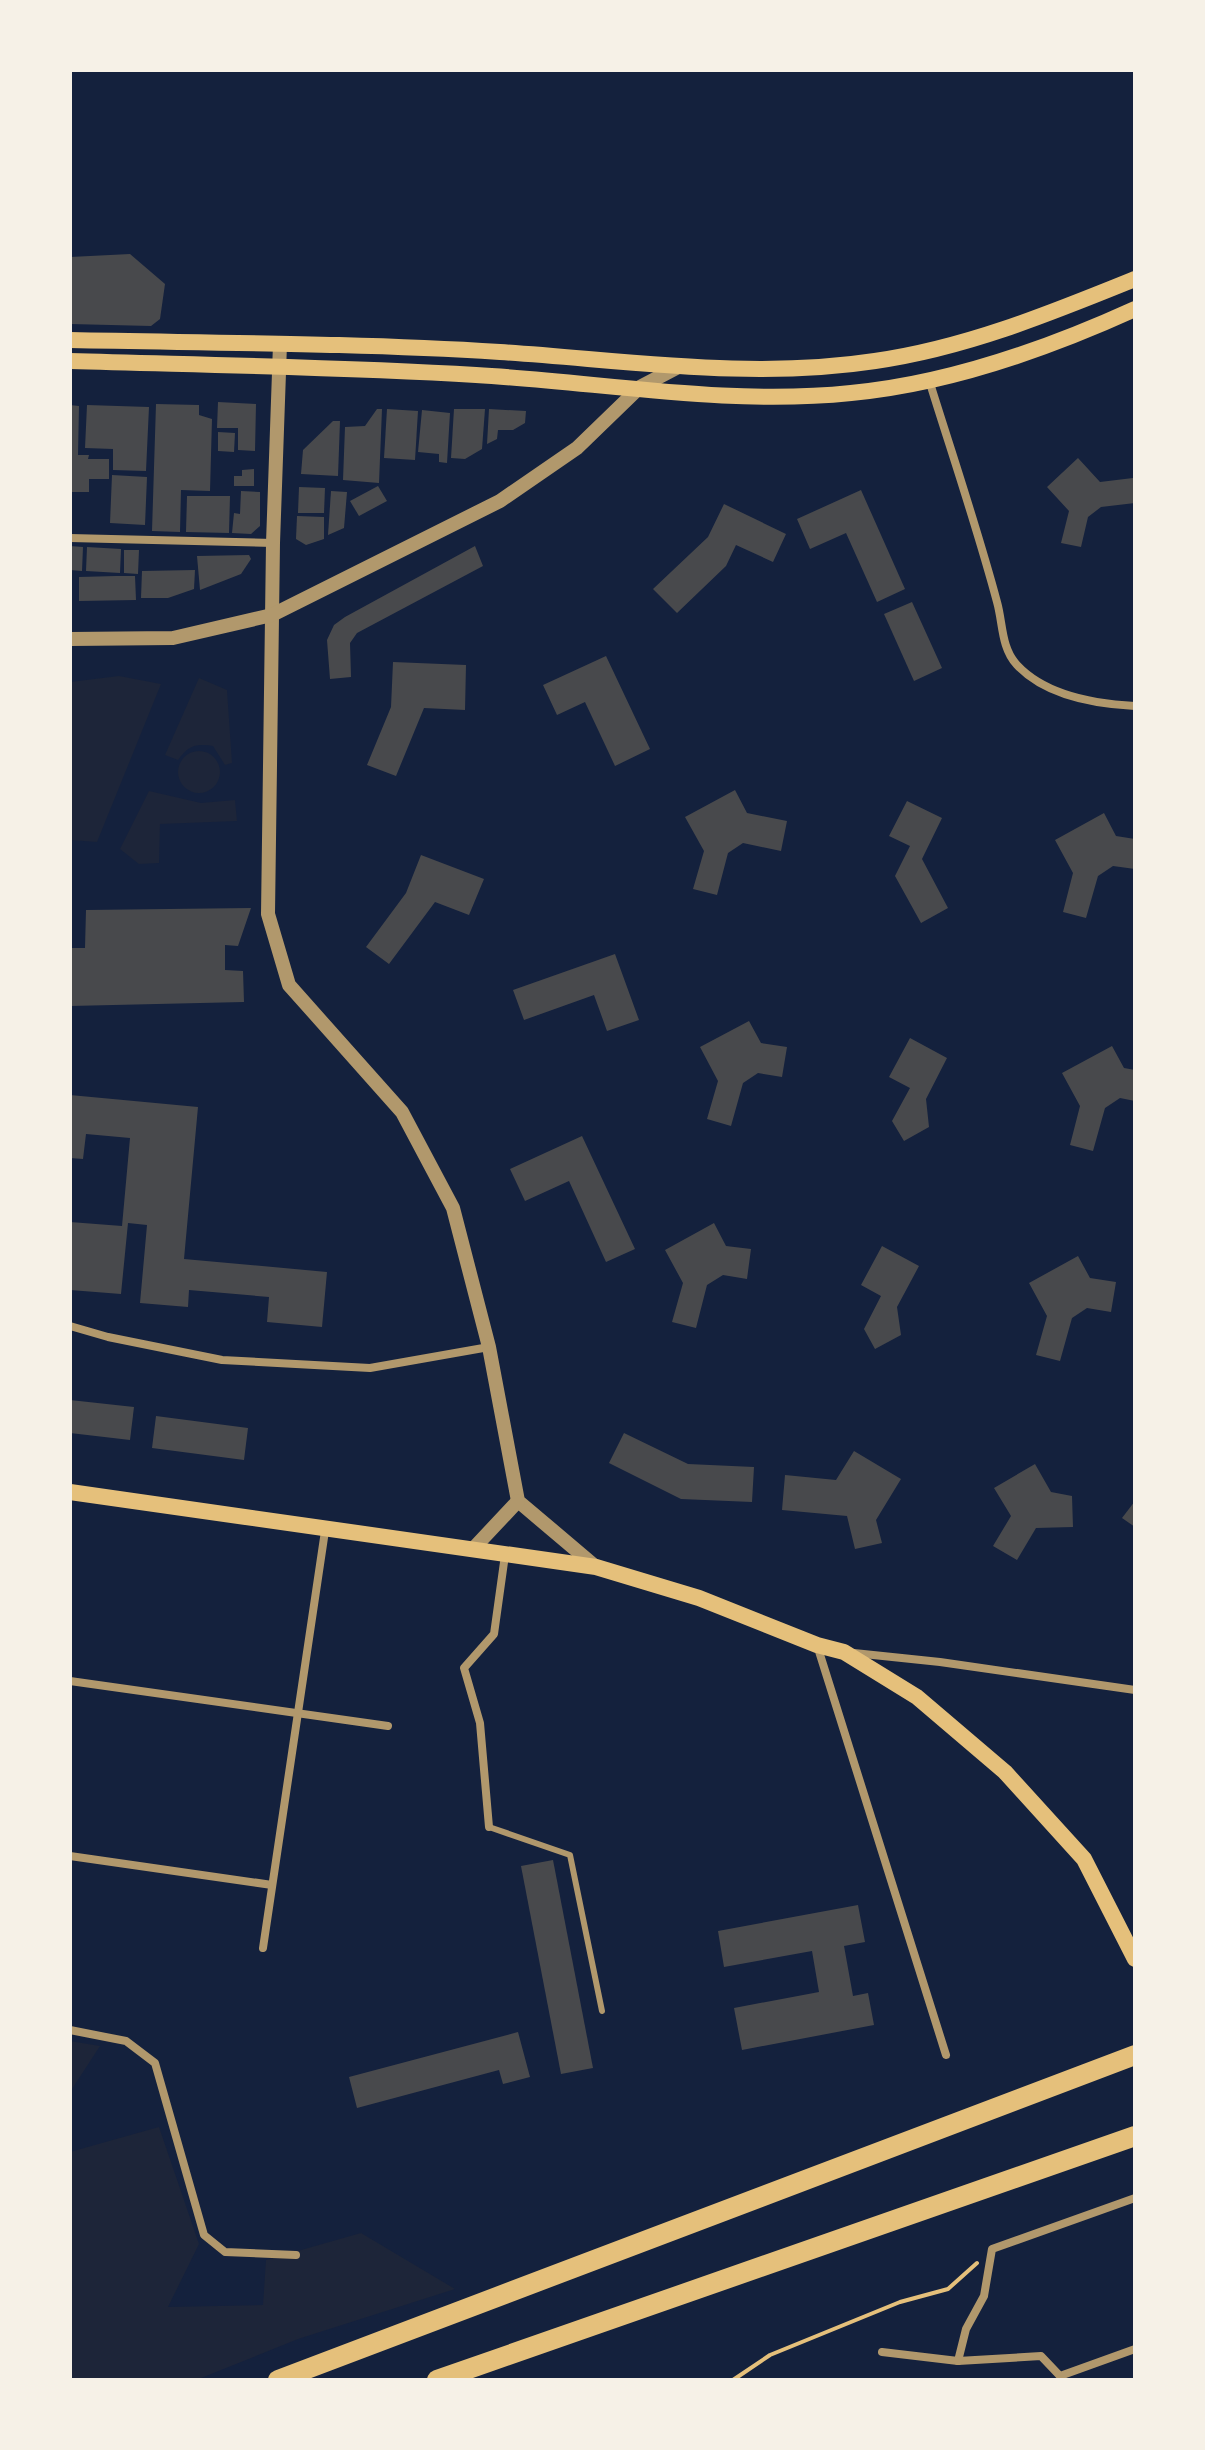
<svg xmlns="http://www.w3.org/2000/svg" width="1205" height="2450" viewBox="0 0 1205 2450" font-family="'Nunito Sans',sans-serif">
<rect width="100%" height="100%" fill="#14213d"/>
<g fill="#1d2539">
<polygon points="119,676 161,684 97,842 70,840 70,682"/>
<path d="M199,678L227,690L232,763L225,765L213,746C195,743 188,746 178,760L165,755Z"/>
<circle cx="199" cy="772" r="21"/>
<polygon points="149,791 201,803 235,800 237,821 160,824 159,863 139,864 120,849"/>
<polygon points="70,2041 100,2046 70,2092"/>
<polygon points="159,2127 199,2244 168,2307 263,2305 266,2260 361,2233 455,2289 298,2339 196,2380 70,2380 70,2152"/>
</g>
<g fill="#48494c">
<polygon points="130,254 165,284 160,319 151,326 70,324 70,257"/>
<polygon points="218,402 256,404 255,451 238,450 238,428 217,428"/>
<polygon points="156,404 199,405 199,415 212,419 210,491 181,490 180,532 152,531"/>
<polygon points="70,405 79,406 78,455 89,455 88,459 109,459 109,479 89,479 89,492 70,492"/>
<polygon points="87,405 149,407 146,471 113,470 113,449 85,448"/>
<polygon points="377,409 382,409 379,483 343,480 345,427 365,426"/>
<polygon points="387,409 418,411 415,460 384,458"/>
<polygon points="454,409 485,409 482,449 465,459 451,458"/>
<polygon points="489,409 526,411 525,423 513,430 498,430 497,439 487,444"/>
<polygon points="422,410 450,413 447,463 439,462 439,454 418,452"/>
<polygon points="333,421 340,421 338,476 301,474 303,450"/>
<polygon points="218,432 235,433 234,452 218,451"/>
<polygon points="1078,458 1100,482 1133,478 1135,493 1135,503 1101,507 1088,517 1081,547 1061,543 1069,511 1047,487"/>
<polygon points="254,469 254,486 234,486 234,476 242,476 242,470"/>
<polygon points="112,475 147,477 145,525 110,523"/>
<polygon points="378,486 387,501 359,516 350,501"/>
<polygon points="299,487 325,488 324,513 298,513"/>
<polygon points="861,490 905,589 877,602 846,533 810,549 797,519"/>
<polygon points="241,491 260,492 260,526 251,534 232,533 234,513 240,514"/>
<polygon points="331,491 347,492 344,528 328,535"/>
<polygon points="187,496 230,496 229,533 186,532"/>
<polygon points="724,504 786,534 773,562 736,545 726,566 677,613 653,589 708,537"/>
<polygon points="297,516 324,517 324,539 306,545 296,539"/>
<polygon points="70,546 83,547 82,571 70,570"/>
<polygon points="475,546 483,566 357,633 350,643 351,677 330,679 327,640 334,625 345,617"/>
<polygon points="87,547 121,549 120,573 86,571"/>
<polygon points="124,550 139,550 138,574 124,573"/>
<polygon points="249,555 251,559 241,574 200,590 197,556"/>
<polygon points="195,570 194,589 168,598 141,598 142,571"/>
<polygon points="116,576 135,576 136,600 79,601 79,577"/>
<polygon points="912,602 942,668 914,681 884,614"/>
<polygon points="606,656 650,749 615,766 585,702 557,715 543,685"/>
<polygon points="393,662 466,665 465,710 424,708 396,776 367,765 391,707"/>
<polygon points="735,790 747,813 787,821 781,851 743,843 728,853 717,895 693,889 704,851 685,817"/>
<polygon points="907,801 942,818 922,859 948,908 921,923 895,876 910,846 889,836"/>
<polygon points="1104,813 1116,836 1135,839 1135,869 1113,866 1098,876 1086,918 1063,912 1073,873 1055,840"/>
<polygon points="421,855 484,879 469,915 435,902 389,964 366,947 406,893"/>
<polygon points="251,908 238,946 225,945 225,970 243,971 244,1002 70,1006 70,948 85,948 86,910"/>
<polygon points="615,954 639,1020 607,1031 594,995 524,1020 513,990"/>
<polygon points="749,1021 761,1043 787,1047 782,1077 758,1073 743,1083 731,1126 707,1119 718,1081 700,1047"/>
<polygon points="910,1038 947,1058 926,1099 929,1127 904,1141 892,1121 910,1088 889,1077"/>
<polygon points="1112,1046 1124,1068 1135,1070 1135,1101 1120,1098 1105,1108 1093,1151 1070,1145 1080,1106 1062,1073"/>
<polygon points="70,1095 198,1107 184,1259 327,1272 322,1327 267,1322 269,1297 189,1290 188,1307 140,1303 147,1225 128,1223 121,1294 70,1290 70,1222 122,1226 130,1138 86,1134 83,1159 70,1158"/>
<polygon points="582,1136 635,1249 606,1262 569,1181 525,1201 510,1169"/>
<polygon points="714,1223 726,1246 751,1249 747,1279 723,1275 707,1285 696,1328 672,1322 683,1283 665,1250"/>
<polygon points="882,1246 919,1266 897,1307 901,1335 875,1349 864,1329 881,1296 861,1285"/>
<polygon points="1078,1256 1090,1278 1116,1282 1111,1312 1087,1308 1072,1318 1060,1361 1036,1355 1047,1316 1029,1283"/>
<polygon points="70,1400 134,1407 130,1440 70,1433"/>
<polygon points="156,1416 248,1428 244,1460 152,1448"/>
<polygon points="624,1433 688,1464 754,1467 752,1502 681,1499 609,1463"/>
<polygon points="854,1451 901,1479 876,1520 882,1543 855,1549 847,1516 782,1510 785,1475 836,1480"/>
<polygon points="1035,1464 1051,1492 1072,1496 1073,1527 1036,1528 1017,1560 993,1546 1011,1516 994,1488"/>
<polygon points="1135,1501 1135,1527 1122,1518"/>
<polygon points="553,1860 593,2068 561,2074 521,1866"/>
<polygon points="858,1905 865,1942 844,1946 853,1996 868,1993 874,2025 742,2050 734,2008 819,1992 812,1951 724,1967 718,1931"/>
<polygon points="518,2032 530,2077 503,2084 499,2070 357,2108 349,2077"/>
</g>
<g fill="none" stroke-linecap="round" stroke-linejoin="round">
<polyline stroke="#e5c07b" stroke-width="4" points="733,2380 770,2355 900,2302 948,2289 977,2263"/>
<polyline stroke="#b1986c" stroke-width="6" points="489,1827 570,1855 602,2011"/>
<g stroke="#b1986c" stroke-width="8">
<path d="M929,380C952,454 977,527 997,602C1003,623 1001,648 1017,665C1045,695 1095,704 1135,706"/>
<polyline points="70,538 273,543"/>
<polyline points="70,1326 108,1337 222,1360 370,1368 489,1347"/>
<polyline points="817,1645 946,2055"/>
<polyline points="854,1653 940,1662 1135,1690"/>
<polyline points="70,1681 388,1726"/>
<polyline points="489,1827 480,1723 464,1668 494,1634 505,1555"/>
<polyline points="70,1856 272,1885"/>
<polyline points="263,1948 325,1531"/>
<polyline points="70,2030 126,2041 155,2063 204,2235 225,2252 296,2255"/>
<polyline points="882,2352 958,2361 1041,2356 1060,2376 1135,2349"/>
<polyline points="958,2361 966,2329 984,2296 992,2249 1135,2198"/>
</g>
<g stroke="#b1986c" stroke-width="14">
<polyline points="280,344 273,543 268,914 289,985 402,1112 453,1208 489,1347 518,1501 596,1567"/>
<polyline points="70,639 173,638 272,615 500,501 577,448 640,387 680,366"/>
<polyline points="472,1550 518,1501"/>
</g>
<g stroke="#e5c07b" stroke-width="16">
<path d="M70,340C213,343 357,343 500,352C625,360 751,380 875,361C966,348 1051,313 1135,279"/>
<path d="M70,361C205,365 341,367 476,375C600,382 727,406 851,393C948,384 1047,349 1135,309"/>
<polyline points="70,1492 596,1567 699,1598 817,1645 844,1652 917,1697 1005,1772 1084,1859 1135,1959"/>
</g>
<g stroke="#e5c07b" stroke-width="20">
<polyline points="278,2380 1135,2055"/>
<polyline points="437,2380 1135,2136"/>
</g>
</g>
<rect width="1205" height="2450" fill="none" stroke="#f6f1e7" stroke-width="144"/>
</svg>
